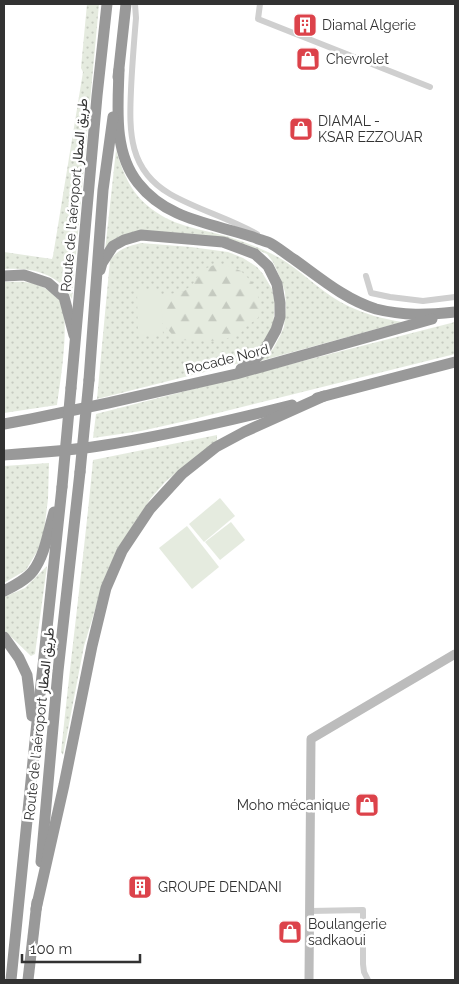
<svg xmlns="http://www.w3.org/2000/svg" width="459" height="984" viewBox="0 0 459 984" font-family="Raleway,Vazirmatn,sans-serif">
<defs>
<pattern id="green-dots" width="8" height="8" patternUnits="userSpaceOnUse" patternTransform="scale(1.25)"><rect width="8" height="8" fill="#e5ebdf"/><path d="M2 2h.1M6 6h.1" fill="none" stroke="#c5cac0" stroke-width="1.8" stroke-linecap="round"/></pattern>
<pattern id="forest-firs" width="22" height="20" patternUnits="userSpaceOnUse" patternTransform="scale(1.25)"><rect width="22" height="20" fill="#e5ebdf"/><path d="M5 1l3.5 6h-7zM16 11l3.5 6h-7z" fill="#c5cac0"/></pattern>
</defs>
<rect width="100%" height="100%" fill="#fff"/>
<g fill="url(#green-dots)">
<path d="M87,4H99L72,299C69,294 66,289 63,286C47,270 24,268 4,269V252L52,259L53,256L83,72L81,68Z"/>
<path d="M116,150C124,176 132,196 156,212C180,229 211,230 238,240C254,246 271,252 286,262C307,276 325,295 348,306C365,314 383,319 402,322L260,361L273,349L280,336L284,327L286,307L285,292L281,280L273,262L267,254L247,245L229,239L167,232L105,251Z"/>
<path d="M141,243L191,247L228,252L243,258L257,267L263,274L272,289L275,303L273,326L260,349L240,363L97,399L110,260C120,248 126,247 141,243Z"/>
<path d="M4,282C12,282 23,281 31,283C42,285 53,292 60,301C71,319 60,383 57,405L4,413Z"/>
<polygon points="455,322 455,354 190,420 141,431 93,438 96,414"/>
<path d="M217,435V441L188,463L165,482L151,498L117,550L105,577L84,646L63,755L61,752C71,654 84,557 93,460Z"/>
<polygon points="49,463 48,499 44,531 38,550 26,570 4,583 4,466"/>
<polygon points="47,566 35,654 31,656 4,630 4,597 25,588"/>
</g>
<polygon fill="url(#forest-firs)" points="214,265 228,266 241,271 252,282 261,304 258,318 247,326 239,335 228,338 220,341 177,340 156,316 156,305 166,295 184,291 193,284 202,270"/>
<g fill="#e5ebdf">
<polygon points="161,289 163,335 138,336 137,290"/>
<polygon points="220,498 235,516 204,542 189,524"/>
<polygon points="231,522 245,540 220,560 205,542"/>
<polygon points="187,526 219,567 192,589 159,548"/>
</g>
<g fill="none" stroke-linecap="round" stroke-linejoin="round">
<g stroke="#cfcfcf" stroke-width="6">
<path d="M135,4L136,18C134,42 132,66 131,90C129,133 129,170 170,194C198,210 229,218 257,234"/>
<polyline points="260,4 258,19 430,87"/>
<polyline points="366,276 371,293 390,297 423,301 455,297"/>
<polyline points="310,911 363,910 363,964 364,972 368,980"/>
</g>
<polyline stroke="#bcbcbc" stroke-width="9" points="309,980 311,739 455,654"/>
<g stroke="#999" stroke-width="11">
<path d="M119,70C118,107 113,152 138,183C167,220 211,223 253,237C258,239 265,241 270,243C279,248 287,255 295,260C320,278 346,300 376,309C404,316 427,315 455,312"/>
<polyline points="118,77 126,4"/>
<polyline points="100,270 102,263 113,246 124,240 141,235 223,242 255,254 268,266 277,284 280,303 280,317 276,330 266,348 255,359 241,369"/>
<polyline points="4,276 24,275 48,283 64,297 74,335"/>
<polyline points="89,380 103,190 113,117"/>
<polyline points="71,388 97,96 107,4"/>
<polyline points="317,398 455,362"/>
<polyline points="4,424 31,419 108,403 236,374 432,319"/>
<path d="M4,455C35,453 67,451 99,446C164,436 228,421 292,405"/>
<path d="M4,591C14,586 26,580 33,571C45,555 48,532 54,512"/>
<polyline points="4,637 19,658 27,675 32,716"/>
<polyline points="41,862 58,671 80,472"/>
<polyline points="36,909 64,785 92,646 106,588 122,551 150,509 182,474 216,447 244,432 324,396"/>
<polyline points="11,980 35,741 62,487"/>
<polyline points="28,980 37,902"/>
</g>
<g stroke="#999" stroke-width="11">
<polyline points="80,472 89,380"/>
<polyline points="62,487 71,388"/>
</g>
</g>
<defs>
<g id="building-square" transform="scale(1.25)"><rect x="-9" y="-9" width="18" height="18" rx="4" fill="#dc424a" stroke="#fff"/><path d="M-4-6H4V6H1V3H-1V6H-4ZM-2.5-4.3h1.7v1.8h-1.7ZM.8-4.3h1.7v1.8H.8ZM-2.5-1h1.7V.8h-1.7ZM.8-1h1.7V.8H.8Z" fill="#fff"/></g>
<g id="shop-square" transform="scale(1.25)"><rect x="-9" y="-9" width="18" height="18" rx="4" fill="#dc424a" stroke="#fff"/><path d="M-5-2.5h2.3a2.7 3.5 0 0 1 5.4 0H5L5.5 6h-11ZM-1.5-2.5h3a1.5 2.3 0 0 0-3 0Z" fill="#fff"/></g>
</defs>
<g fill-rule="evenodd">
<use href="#building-square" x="305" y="25"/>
<use href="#shop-square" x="308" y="59"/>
<use href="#shop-square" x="301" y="129"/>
<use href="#shop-square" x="367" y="805"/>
<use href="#building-square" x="140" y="887"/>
<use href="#shop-square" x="290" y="932"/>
</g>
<g text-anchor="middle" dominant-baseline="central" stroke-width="5" stroke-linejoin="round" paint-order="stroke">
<g font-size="14" fill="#323232" stroke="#fff" text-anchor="start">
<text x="322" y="25">Diamal Algerie</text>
<text x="326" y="59">Chevrolet</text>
<text x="318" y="121">DIAMAL -<tspan x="318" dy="16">KSAR EZZOUAR</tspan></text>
<text x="350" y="805" text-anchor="end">Moho mécanique</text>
<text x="158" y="887">GROUPE DENDANI</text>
<text x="308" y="924">Boulangerie<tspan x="308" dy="16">sadkaoui</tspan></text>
</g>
<g font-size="14" fill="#323232" stroke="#fff">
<text transform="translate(74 195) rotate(-85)">Route de l'aéroport طريق المطار</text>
<text transform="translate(227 359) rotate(-14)">Rocade Nord</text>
<text transform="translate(39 724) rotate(-84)">Route de l'aéroport طريق المطار</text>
</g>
</g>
<rect width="459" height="984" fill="none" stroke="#323232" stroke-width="10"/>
<path d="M22 954v8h118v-8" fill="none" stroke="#323232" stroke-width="2.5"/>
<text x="30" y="954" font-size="15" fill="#323232" stroke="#ffffff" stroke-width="4" paint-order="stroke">100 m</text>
</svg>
